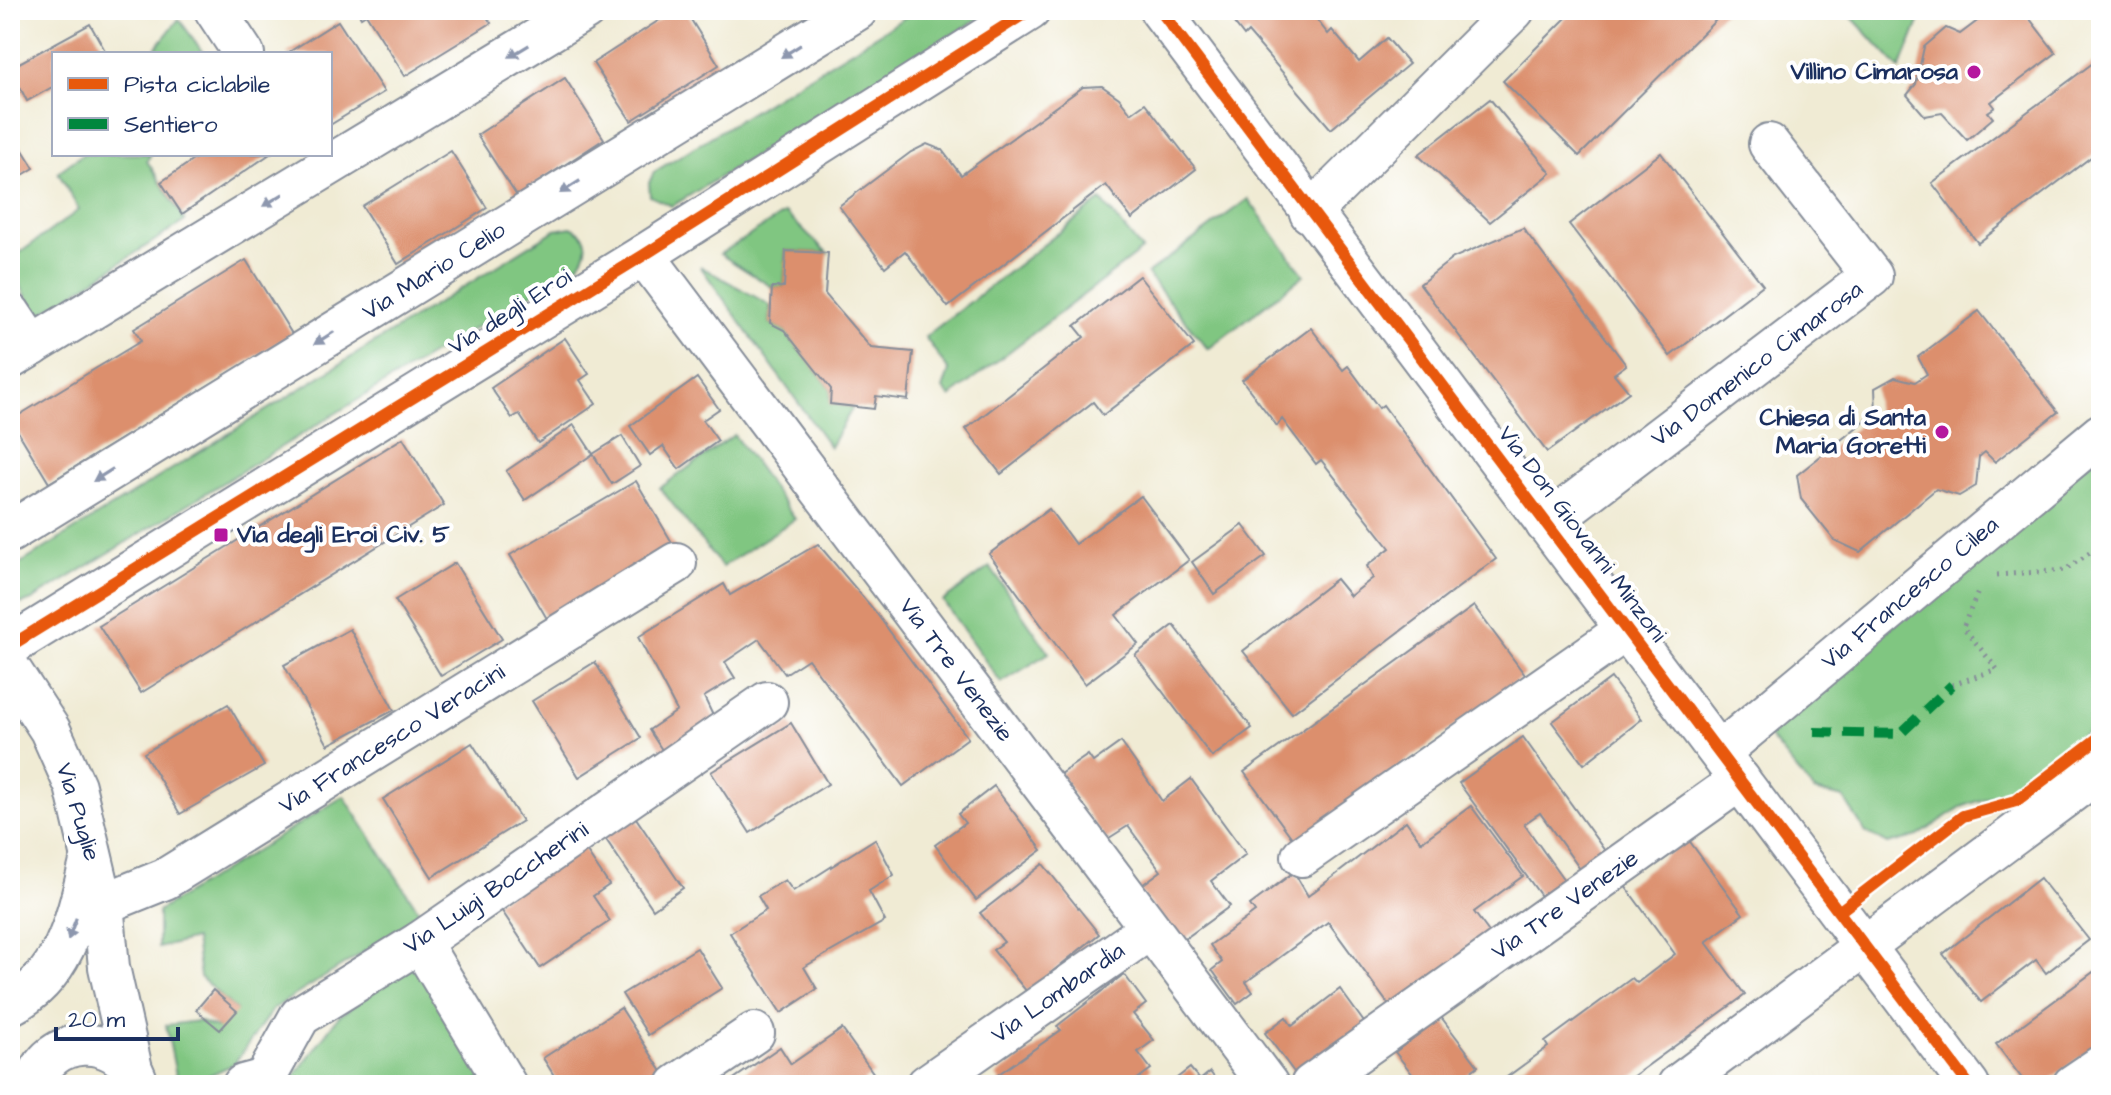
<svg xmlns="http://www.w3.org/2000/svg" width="2111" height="1095" viewBox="0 0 2111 1095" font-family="'Architects Daughter',sans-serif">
<rect width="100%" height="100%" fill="#fff"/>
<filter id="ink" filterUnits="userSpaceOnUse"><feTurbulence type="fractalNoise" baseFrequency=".0125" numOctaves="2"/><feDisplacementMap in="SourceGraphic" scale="16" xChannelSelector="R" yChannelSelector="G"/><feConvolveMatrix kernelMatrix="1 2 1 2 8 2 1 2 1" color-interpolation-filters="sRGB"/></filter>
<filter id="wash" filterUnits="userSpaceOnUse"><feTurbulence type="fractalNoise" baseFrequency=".006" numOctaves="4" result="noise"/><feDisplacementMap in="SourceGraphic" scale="32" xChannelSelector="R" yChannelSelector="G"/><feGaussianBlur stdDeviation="1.8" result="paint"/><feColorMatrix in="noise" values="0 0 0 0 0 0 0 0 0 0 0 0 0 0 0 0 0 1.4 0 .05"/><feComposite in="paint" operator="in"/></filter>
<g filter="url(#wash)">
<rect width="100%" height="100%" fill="#f0ebd4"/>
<g fill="#80c681" stroke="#4e7a70" stroke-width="2">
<polygon points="917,10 993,10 672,206 650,196 649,183 654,172"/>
<polygon points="1845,10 1924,10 1900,69"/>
<polygon points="179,19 204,54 151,54"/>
<polygon points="83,154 151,154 147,161 185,221 38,316 10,268 10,260 79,210 58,172"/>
<polygon points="1248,199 1304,275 1208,349 1147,274"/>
<polygon points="1101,200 1142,250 950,397 943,389 949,371 925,337"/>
<polygon points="785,213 828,253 786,251 784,287 772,287 720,254"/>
<path d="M571,227C590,235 590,249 579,264L32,600L22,604L13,601L10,570L555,230Z"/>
<polygon points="700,266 770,305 770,323 784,330 831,389 830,404 853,407 830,447"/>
<polygon points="734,435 795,519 722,567 660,488"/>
<polygon points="2101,452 2101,721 2013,789 1961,807 1918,836 1888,844 1865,832 1844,798 1814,791 1765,732"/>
<polygon points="990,567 1049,653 1001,683 943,601"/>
<polygon points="344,796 422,916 273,1009 234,1064 188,1085 178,1085 166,1025 198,1021 217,1028 236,1010 200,977 195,939 158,948 158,911"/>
<polygon points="415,962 488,1074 470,1085 292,1085 290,1082 339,1016"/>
</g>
<g id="blocks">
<g fill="#dc8f6d">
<polygon points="357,10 482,10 491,23 405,76 366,14 361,17"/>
<polygon points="675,10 685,10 719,65 631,121 593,63"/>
<polygon points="1224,10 1309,10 1328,34 1332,30 1359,62 1387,38 1409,64 1331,129 1248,32 1244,36"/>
<polygon points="1574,10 1726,10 1579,156 1503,81"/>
<polygon points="1992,10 2023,10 2056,53 1991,102 1995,107 1988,112 1993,118 1967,140 1942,113 1925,116 1907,95 1916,84 1924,47 1946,28 1960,34"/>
<polygon points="338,21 384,92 330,125 330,54 286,54"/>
<polygon points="90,24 107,54 54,54 54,86 27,101 10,68"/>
<polygon points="2101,57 2101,154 2099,151 1978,243 1932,183"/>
<polygon points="565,78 604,139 517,196 477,135"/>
<polygon points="1102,86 1119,98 1131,113 1145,103 1196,169 1132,219 1106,185 948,307 905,251 885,267 839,206 911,152 927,144 942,150 961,175 1083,87"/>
<polygon points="1490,99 1551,173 1490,222 1418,155"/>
<polygon points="13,134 34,168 10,183 10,136"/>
<polygon points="451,151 487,208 398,264 362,206"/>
<polygon points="1661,153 1763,285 1670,356 1569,224"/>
<polygon points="202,154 270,154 182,214 161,182"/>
<polygon points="1523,228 1626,365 1614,374 1629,392 1547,452 1420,284 1453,258"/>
<polygon points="786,251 828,253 825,294 871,348 913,352 908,400 876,396 874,409 830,404 831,389 784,330 770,323 772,287 784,287"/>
<polygon points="246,260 292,334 49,483 11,420 141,341 134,329"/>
<polygon points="1139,276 1194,345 1103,415 1093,402 1001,474 966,429 1084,337 1075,326"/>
<polygon points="1979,311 2058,412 1995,462 1985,452 1979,457 1976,486 1959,496 1936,489 1860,552 1834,540 1801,499 1797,475 1876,412 1875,388 1895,377 1915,382 1927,374 1918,357"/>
<polygon points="1311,328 1343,370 1348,366 1379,408 1383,405 1496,559 1292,713 1243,651 1336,579 1350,596 1373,578 1367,566 1390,548 1321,460 1316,464 1282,419 1277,426 1242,380"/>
<polygon points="565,338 589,374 580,380 596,404 538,443 519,414 512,418 491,388"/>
<polygon points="697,378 719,409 703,420 718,441 679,469 663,446 650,455 630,426"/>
<polygon points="574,425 593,454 525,500 506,471"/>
<polygon points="622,436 640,466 612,484 593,454"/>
<polygon points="403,438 444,505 141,693 99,626"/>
<polygon points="636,481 677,551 550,624 510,555"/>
<polygon points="1141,496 1189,560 1116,615 1138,644 1085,684 989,554 1049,509 1075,544"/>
<polygon points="1243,525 1266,556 1214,594 1192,562"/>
<polygon points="818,544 874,610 968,738 903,786 808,659 785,674 759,639 725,662 735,678 704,697 717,724 666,756 649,730 677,711 638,637 724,584 730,595"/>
<polygon points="455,563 502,639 441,676 395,600"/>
<polygon points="1474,606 1525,675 1295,842 1244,772"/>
<polygon points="1174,625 1252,728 1212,757 1135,655"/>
<polygon points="350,629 394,710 328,745 284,665"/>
<polygon points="595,662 641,738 579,777 532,701"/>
<polygon points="1611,678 1642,719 1584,764 1552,722"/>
<polygon points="228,704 264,766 180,814 144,753"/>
<polygon points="791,723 828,784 750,833 711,772"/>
<polygon points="1523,737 1605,851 1580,869 1540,813 1524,824 1564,880 1541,896 1459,783"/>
<polygon points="1121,742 1162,801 1191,779 1246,854 1211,881 1230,906 1179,943 1138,888 1161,871 1128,826 1106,840 1060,774 1088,755 1093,762"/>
<polygon points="472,743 522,821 432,877 383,799"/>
<polygon points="994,786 1042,850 976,900 935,845 965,823 958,814"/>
<polygon points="1471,806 1523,876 1474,912 1494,939 1394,1012 1328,922 1246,982 1253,992 1237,1004 1212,970 1222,962 1210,945 1255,912 1250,905 1294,872 1308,896 1406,821 1421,842"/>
<polygon points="634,815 683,888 653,909 603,835"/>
<polygon points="875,839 894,875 869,891 885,921 804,967 817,989 781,1013 730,933 766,910 758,896 785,880 793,891"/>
<polygon points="1688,839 1743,914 1706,942 1745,995 1621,1085 1496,1085 1548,1047 1545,1042 1632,978 1637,983 1675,954 1625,886"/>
<polygon points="583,846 609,885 593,896 610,921 540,968 496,902"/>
<polygon points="1043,864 1099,934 1027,992 993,950 1004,942 980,913"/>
<polygon points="2040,878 2089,940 2046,973 2036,960 1981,1002 1943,954"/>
<polygon points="697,948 722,988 648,1035 622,994"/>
<polygon points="2096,970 2101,977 2101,1042 2042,1085 2027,1085 1996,1044"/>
<polygon points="1124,974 1146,1004 1133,1014 1154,1040 1138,1052 1151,1069 1129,1085 1003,1085 996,1076 1061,1030 1057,1026"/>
<polygon points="1340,989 1366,1025 1297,1076 1265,1033 1286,1017 1292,1026"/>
<polygon points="213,990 237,1011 220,1030 196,1010"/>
<polygon points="621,1008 668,1081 662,1085 560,1085 543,1058"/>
<polygon points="1441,1017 1478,1066 1453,1085 1421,1085 1395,1052"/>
<polygon points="842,1029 874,1074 858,1085 725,1085 780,1047 791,1064"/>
<polygon points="1190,1068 1200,1080 1210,1072 1220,1085 1168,1085"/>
</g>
</g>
</g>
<g filter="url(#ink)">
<use href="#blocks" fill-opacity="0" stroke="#868d99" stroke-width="2"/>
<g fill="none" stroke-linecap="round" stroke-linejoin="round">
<g stroke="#868d99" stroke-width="44">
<g id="minor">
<polyline points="215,10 244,54"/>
<polyline points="1160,10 1969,1085"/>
<polyline points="1310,213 1514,10"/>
<polyline points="644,255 1268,1085"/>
<polyline points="10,313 32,346"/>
<polyline points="10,359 585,10"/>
<polyline points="1546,524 1872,276 1769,144"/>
<polyline points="10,532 857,10"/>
<polyline points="10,646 644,255 1030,10"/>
<polyline points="10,669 50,730 75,786 103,904 109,967 132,1069"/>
<polyline points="1720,752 2101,434"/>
<polyline points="1302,856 1626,630"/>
<polyline points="103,904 165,879 676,563"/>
<polyline points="420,942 506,1085"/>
<path d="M10,1005C64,977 76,921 89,866"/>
<path d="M35,1085C46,1034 117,1031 136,1078"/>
<polyline points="243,1085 265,1079 300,1016 420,942 767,702"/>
<polyline points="677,1085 754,1033"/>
<polyline points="927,1085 1150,929"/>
<polyline points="1311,1085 1740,780"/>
<polyline points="1678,1085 2101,770"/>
<polyline points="2073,1085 2101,1066"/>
</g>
</g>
<g stroke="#868d99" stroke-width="5" stroke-dasharray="2 6" stroke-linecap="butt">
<polyline points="1997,575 2065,570 2101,545"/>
<polyline points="1952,685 1997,669 1963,627 1978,592"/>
</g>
<use href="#minor" stroke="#fff" stroke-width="40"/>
<polyline stroke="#00873e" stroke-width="10" stroke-dasharray="20 10" stroke-linecap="butt" points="1814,732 1900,734 1952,685"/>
<g stroke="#fff" stroke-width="17">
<g id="cycleway">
<polyline points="1160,10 1969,1085"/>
<polyline points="10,646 644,255 1030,10"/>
<polyline points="1840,911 1963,816 2016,801 2101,736"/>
</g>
</g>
<use href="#cycleway" stroke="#e8590c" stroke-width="12"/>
</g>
<defs><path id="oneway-solid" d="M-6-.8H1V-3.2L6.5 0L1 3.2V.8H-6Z" transform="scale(2)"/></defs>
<g fill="#8d97ae">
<use href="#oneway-solid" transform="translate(519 51) rotate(149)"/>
<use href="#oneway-solid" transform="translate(791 51) rotate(148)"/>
<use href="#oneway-solid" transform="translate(570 187) rotate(148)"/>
<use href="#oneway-solid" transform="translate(273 200) rotate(149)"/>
<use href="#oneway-solid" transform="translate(324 338) rotate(148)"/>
<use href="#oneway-solid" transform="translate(103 475) rotate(148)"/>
<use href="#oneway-solid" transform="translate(72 929) rotate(111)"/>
</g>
</g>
<g fill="#b5179e" stroke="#fff" stroke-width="3">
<circle cx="1974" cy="72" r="8"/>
<circle cx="1942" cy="432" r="8"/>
<rect x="213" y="527" width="16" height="16" rx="4"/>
</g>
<g text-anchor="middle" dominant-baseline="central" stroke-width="8" stroke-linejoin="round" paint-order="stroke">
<g font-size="24" font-weight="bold" fill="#1b2f5e" stroke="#fff" text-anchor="end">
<text x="1958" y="72">Villino Cimarosa</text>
<text x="1926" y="418">Chiesa di Santa<tspan x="1926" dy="28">Maria Goretti</tspan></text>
<text x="237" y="535" text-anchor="start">Via degli Eroi Civ. 5</text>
</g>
<g font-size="24" fill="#1b2f5e" stroke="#fff">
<text transform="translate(434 271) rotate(-32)">Via Mario Celio</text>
<text transform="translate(510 312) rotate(-32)">Via degli Eroi</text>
<text transform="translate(1757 364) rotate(-37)">Via Domenico Cimarosa</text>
<text transform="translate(1582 534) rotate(53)">Via Don Giovanni Minzoni</text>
<text transform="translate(1910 593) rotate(-40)">Via Francesco Cilea</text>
<text transform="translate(956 670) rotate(53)">Via Tre Venezie</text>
<text transform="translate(392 739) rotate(-32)">Via Francesco Veracini</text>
<text transform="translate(78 812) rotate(73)">Via Puglie</text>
<text transform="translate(496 888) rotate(-34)">Via Luigi Boccherini</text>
<text transform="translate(1565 905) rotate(-35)">Via Tre Venezie</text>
<text transform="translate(1058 993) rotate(-35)">Via Lombardia</text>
</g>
</g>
<rect width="2111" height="1095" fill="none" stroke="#fff" stroke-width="40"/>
<rect x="52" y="52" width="280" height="104" fill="#ffffff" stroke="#a4acbf" stroke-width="2"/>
<rect x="68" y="78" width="40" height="12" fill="#e8590c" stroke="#a4acbf" stroke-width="2"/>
<text x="124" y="92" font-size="24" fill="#1b2f5e">Pista ciclabile</text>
<rect x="68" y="118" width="40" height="12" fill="#00873e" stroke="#a4acbf" stroke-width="2"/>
<text x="124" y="132" font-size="24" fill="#1b2f5e">Sentiero</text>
<path d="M56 1027v12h122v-12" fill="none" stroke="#1b2f5e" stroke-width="4"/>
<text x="68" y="1027" font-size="24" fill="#1b2f5e" stroke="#ffffff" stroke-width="6" paint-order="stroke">20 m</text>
</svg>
